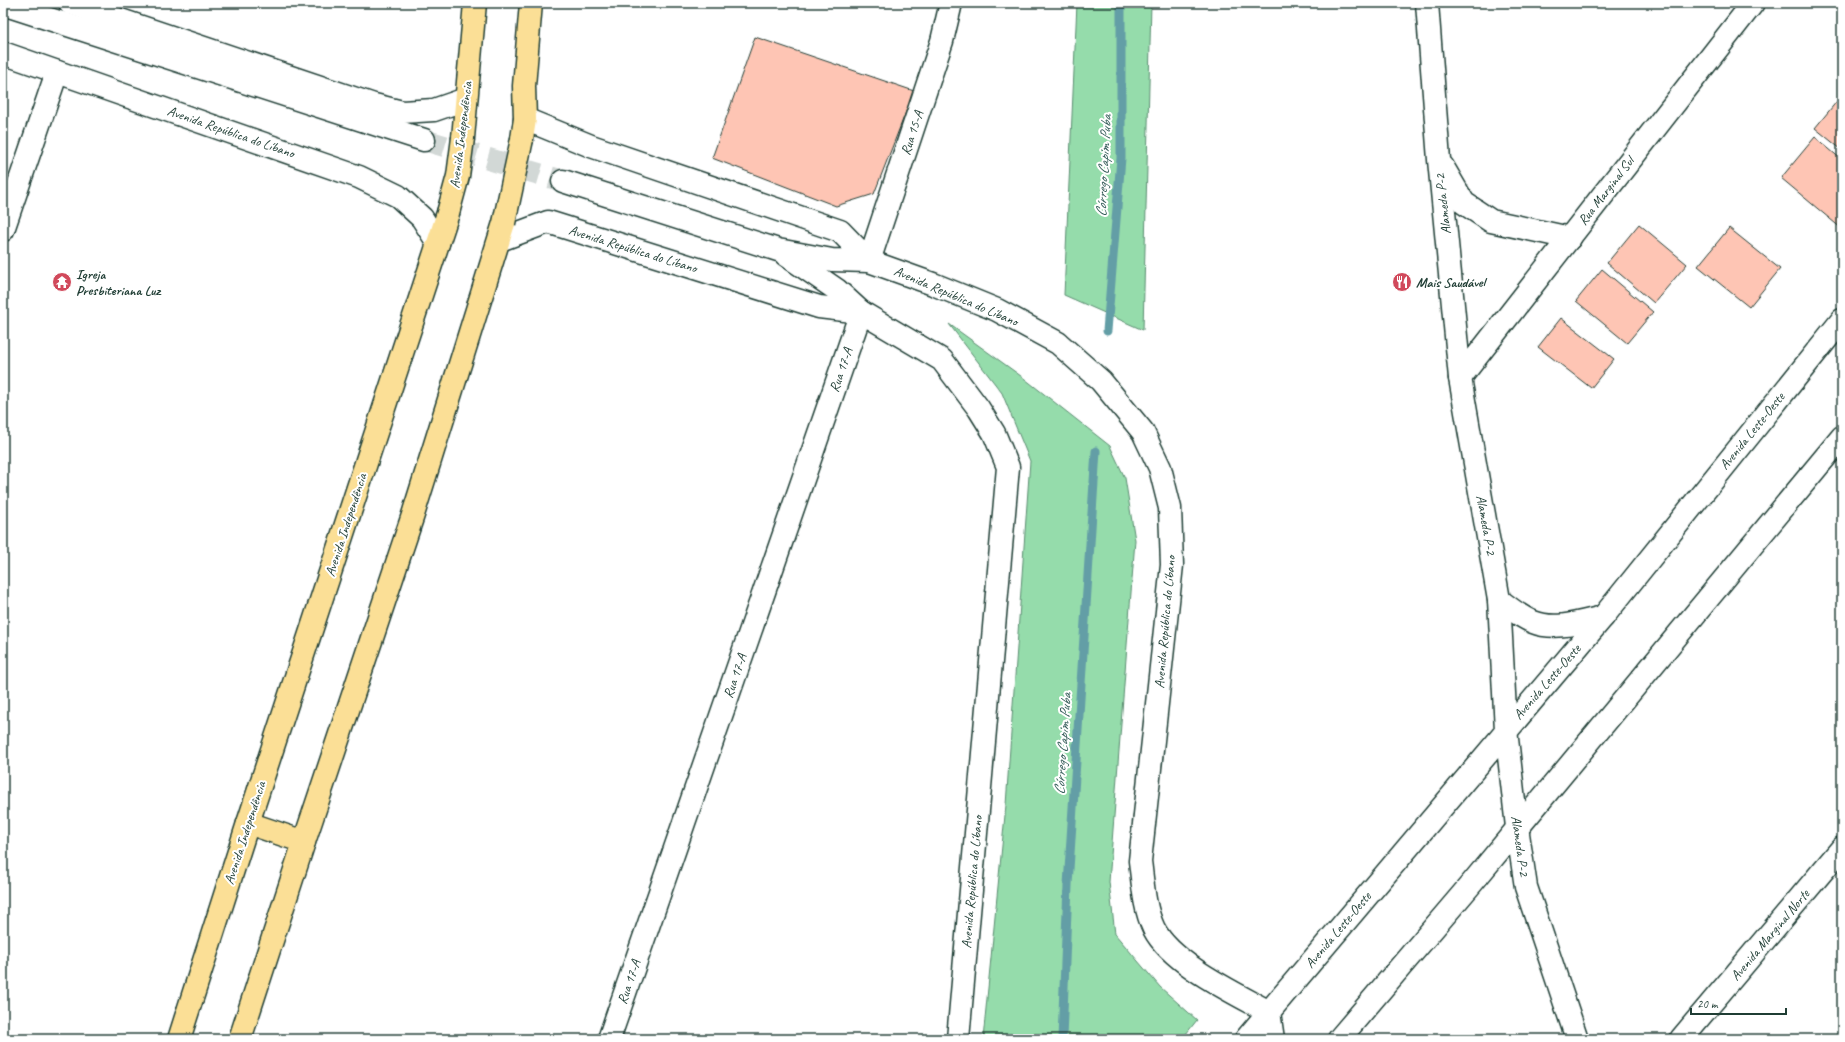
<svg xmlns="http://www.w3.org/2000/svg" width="1845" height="1042" viewBox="0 0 1845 1042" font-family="Caveat,sans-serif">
<rect width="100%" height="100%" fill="#fff"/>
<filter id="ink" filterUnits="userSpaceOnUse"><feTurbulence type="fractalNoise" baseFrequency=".025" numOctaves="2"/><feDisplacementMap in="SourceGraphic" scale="8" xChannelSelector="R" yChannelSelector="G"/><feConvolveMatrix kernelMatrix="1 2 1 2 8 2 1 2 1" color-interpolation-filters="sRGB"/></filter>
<g filter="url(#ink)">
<g fill="#95dcab" stroke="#5a8c70">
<polygon points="1077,3 1151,3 1143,330 1064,295"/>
<polygon points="949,324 1025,379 1110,446 1125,478 1135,540 1109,882 1115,934 1160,987 1197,1020 1182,1039 983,1039 1006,805 1030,461 1002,393"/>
</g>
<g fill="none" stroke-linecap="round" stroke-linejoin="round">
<g stroke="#649ea6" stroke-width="9">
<polyline points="1107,331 1121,158 1121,3"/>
<polyline points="1062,1039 1068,885 1096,451"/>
</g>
</g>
<g fill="#fec5b4" stroke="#1f3d34">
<polygon points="755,37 914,91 874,194 836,206 712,158"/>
<polygon points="1842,95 1842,150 1815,128"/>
<polygon points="1815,137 1842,160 1842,229 1781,178"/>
<polygon points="1639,224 1687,264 1654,303 1607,263"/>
<polygon points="1729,228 1780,269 1749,307 1698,266"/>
<polygon points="1602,269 1653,312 1627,343 1576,301"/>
<polygon points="1561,318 1614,359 1591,388 1538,347"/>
</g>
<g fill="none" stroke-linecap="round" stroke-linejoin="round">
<polyline stroke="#d2d8d6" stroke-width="22" stroke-dasharray="22 11" stroke-linecap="butt" points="424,140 563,181"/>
<g stroke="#1f3d34" stroke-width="25">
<g id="minor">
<polyline points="3,230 57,72"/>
<polyline points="869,261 942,41 951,3"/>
<polyline points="1460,378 1753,3"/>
<polyline points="609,1039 861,312"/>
<polyline points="1681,1039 1842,848"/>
</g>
</g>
<g stroke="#1f3d34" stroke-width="25">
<g id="tertiary">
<polyline points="70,3 374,105 402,112 434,110 466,99"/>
<polyline points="1427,3 1439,160 1460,378 1499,600 1506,730 1517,827 1526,887 1577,1039"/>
<polyline points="3,53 359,177 398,196 422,218 438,243"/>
<polyline points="525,119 591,146 840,231 869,261"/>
<polyline points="1443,167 1464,203 1491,221 1570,238"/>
<polyline points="500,240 548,222 819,307 861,312"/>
</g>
</g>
<g stroke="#1f3d34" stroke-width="25">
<g id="secondary">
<polyline points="3,4 424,140"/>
<path d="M563,181L778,250L832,260L869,261L933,284L997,310L1058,343L1101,381L1143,432L1160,468L1170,508L1172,565L1140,861C1143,884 1144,908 1154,929C1172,964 1235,993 1269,1012L1273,1039"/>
<polyline points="786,255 837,290 861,312 942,360 979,409 994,433 1008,467 958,1039"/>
<path d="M1499,600C1510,608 1520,617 1533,622C1555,631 1581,622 1603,617"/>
<polyline points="1246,1039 1603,617 1842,320"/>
<polyline points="1339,1039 1472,883 1842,437"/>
</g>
</g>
<g stroke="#1f3d34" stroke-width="25">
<g id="primary">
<polyline points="463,138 475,3"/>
<polyline points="522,139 525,119 524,86 531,3"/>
<polyline points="248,823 304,842"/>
<polyline points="179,1039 248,823 448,213"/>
<polyline points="240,1039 304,842 413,515 504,223"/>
</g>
</g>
<use href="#minor" stroke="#fff" stroke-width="22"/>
<use href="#tertiary" stroke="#fff" stroke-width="22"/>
<use href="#secondary" stroke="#fff" stroke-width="22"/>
<use href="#primary" stroke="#fbdf96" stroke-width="22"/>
<g stroke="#1f3d34" stroke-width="25" stroke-linecap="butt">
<g id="primary-bridge">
<polyline points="448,213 458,176 463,138"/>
<polyline points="504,223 522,139"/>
</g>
</g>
<use href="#primary-bridge" stroke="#fbdf96" stroke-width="22"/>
</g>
</g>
<defs>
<g id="temple-disc" transform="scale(1)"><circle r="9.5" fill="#d1495b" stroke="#fff"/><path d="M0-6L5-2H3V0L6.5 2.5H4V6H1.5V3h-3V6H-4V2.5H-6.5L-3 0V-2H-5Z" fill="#fff"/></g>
<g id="restaurant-disc" transform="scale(1)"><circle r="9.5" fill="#d1495b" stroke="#fff"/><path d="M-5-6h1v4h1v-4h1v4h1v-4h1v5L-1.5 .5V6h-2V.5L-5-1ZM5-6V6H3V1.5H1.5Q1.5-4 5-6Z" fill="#fff"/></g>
</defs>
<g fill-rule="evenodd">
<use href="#temple-disc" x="62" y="282"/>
<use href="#restaurant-disc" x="1402" y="282"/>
</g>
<g text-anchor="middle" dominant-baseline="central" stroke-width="4" stroke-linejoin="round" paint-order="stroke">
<g font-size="14" fill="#1f3d34" stroke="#fff">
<text transform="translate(231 132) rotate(19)">Avenida República do Líbano</text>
<text transform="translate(912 133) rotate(-72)">Rua 15-A</text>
<text transform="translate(461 135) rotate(-83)">Avenida Independência</text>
<text transform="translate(1606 191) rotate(-52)">Rua Marginal Sul</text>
<text transform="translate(1443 204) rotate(-96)">Alameda P-2</text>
<text transform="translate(633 249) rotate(17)">Avenida República do Líbano</text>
<text transform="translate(956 296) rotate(23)">Avenida República do Líbano</text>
<text transform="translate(841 370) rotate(-71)">Rua 17-A</text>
<text transform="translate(1752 431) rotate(-51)">Avenida Leste-Oeste</text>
<text transform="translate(346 525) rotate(-72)">Avenida Independência</text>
<text transform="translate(1486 525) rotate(80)">Alameda P-2</text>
<text transform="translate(1165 622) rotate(-85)">Avenida República do Líbano</text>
<text transform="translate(735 676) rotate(-71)">Rua 17-A</text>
<text transform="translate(1547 682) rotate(-49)">Avenida Leste-Oeste</text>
<text transform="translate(245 833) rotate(-72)">Avenida Independência</text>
<text transform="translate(1520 846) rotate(82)">Alameda P-2</text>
<text transform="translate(972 882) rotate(-85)">Avenida República do Líbano</text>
<text transform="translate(1338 930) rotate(-50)">Avenida Leste-Oeste</text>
<text transform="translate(1770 935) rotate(-50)">Avenida Marginal Norte</text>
<text transform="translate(629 982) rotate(-71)">Rua 17-A</text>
</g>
<g font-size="14" font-weight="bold" fill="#1f3d34" stroke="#fff" text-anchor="start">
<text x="76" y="274">Igreja<tspan x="76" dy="16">Presbiteriana Luz</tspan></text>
<text x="1416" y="282">Mais Saudável</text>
</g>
<g font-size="15" font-style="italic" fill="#365d5a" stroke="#fff">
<text transform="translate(1104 166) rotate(-87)">Córrego Capim Puba</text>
<text transform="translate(1063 744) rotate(-86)">Córrego Capim Puba</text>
</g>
</g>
<rect width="1845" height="1042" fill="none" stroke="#fff" stroke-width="16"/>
<rect x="8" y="8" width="1829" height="1026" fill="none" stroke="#1f3d34" stroke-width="1.5" filter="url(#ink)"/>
<path d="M1691 1008v6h95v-6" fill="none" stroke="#1f3d34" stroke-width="2"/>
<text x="1697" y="1008" font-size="12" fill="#1f3d34" stroke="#ffffff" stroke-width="3" paint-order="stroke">20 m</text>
</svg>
